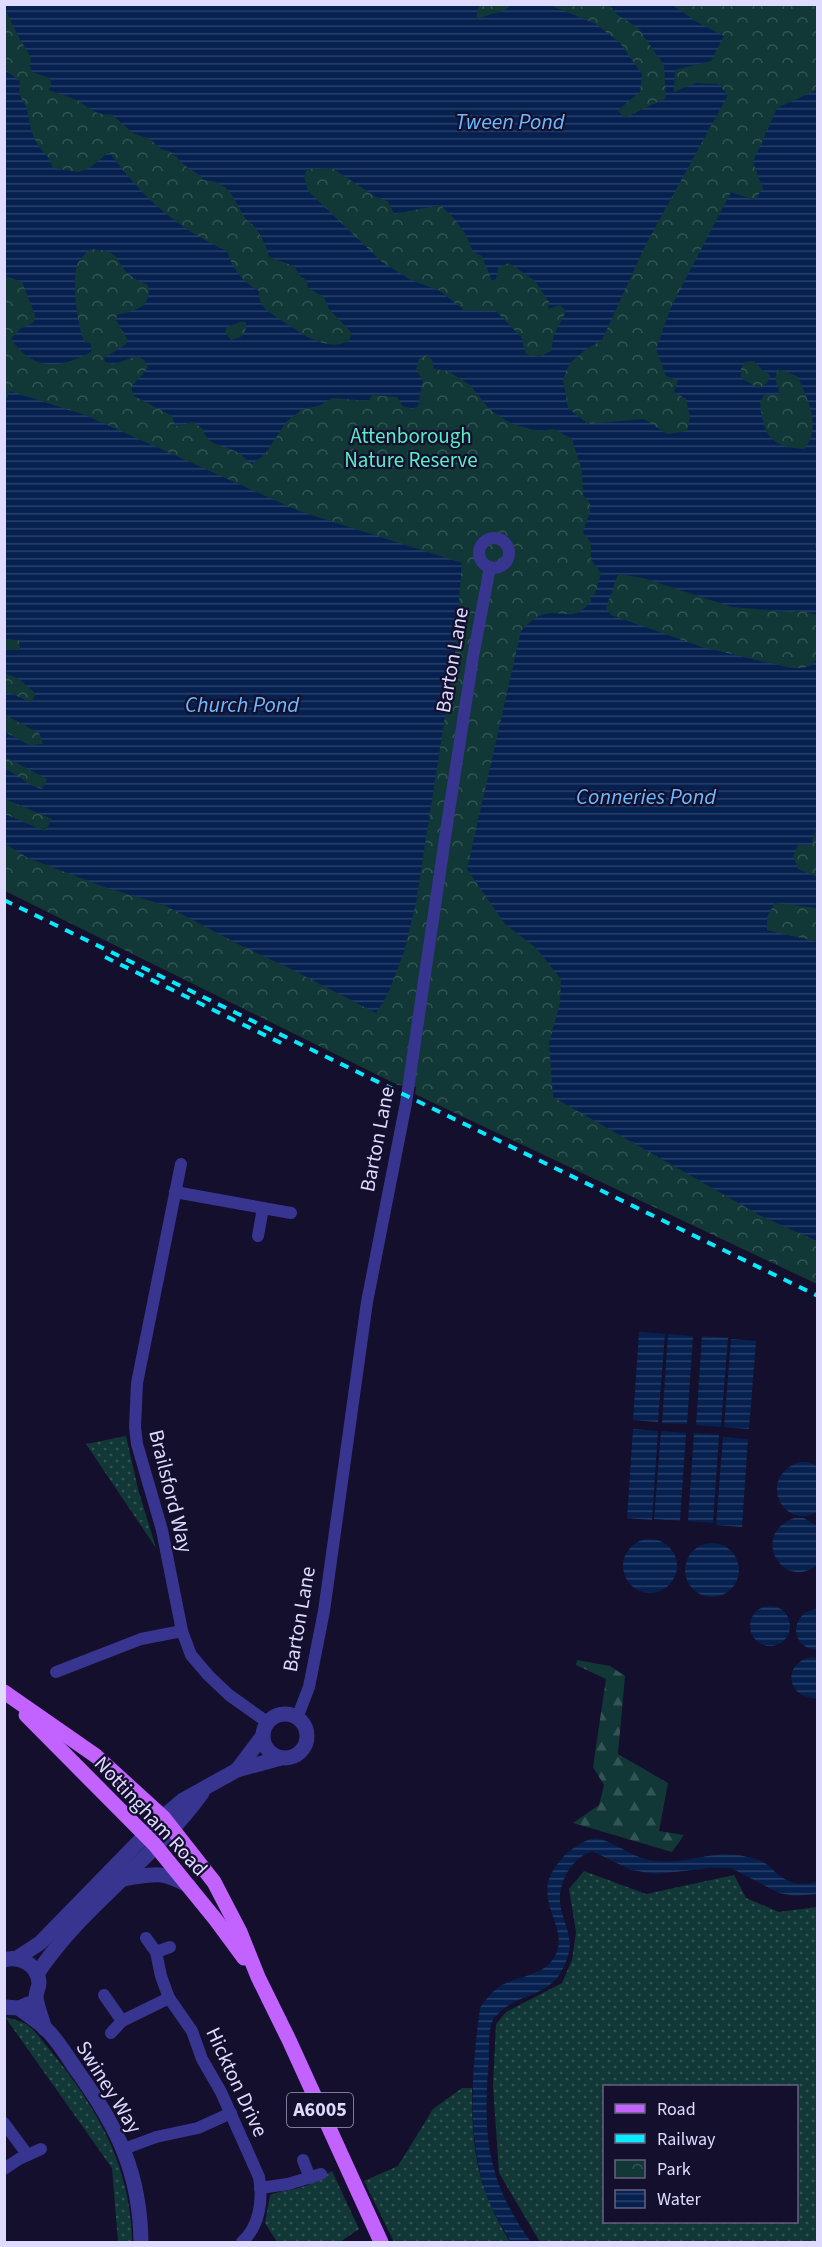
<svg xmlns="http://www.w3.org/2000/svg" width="822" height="2247" viewBox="0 0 822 2247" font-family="'Source Sans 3',sans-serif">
<defs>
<pattern id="grass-dots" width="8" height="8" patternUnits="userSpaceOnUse" patternTransform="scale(1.5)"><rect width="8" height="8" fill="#113836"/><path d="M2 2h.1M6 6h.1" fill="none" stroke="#335454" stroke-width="1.8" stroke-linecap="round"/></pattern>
<pattern id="forest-firs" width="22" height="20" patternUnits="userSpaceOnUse" patternTransform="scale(1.5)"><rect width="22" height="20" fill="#113836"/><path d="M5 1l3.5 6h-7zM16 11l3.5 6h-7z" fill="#335454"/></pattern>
<pattern id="park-crowns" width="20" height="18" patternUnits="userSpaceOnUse" patternTransform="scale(1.5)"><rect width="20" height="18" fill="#113836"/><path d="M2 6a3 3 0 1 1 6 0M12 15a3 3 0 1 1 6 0" fill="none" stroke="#335454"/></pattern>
<pattern id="water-rules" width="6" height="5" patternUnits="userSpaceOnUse" patternTransform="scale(1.5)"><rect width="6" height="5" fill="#06214f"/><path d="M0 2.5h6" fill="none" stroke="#2a4169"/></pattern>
</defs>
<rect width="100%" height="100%" fill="#140f2d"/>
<g fill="url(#grass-dots)" fill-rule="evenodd">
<polygon points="126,1436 138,1489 156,1548 86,1444"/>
<path d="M584,1871L646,1894L734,1875L746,1898L779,1912L817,1907V2242H540L499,2173L493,2086L496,2024L506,2012L562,1983L572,1960L576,1932L569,1889ZM796,2086V2222H604V2086Z"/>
<path d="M5,2017C12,2019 19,2020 26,2024C34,2029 40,2038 45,2044C75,2080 104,2121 119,2166C127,2190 132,2217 132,2242H118L112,2168Z"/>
<path d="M462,2088H472C472,2153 477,2186 510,2242H394L364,2181L398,2166L433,2109Z"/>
<path d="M332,2171L359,2229L340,2242H277L265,2223L270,2195C282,2190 294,2190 305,2186C316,2182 322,2175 332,2171Z"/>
</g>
<polygon fill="url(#forest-firs)" points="577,1660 610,1666 625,1676 618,1754 668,1783 659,1831 684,1835 672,1852 573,1823 599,1805 604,1785 593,1767 606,1679 576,1665"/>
<polygon fill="url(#park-crowns)" points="4,5 817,5 817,1284 419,1096 415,1094 416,1087 398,1085 5,891"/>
<g fill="url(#water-rules)" fill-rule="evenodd">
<path d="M5,4L479,5L476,19L505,10L511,5H550L596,24L620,43L642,74L640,92L618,110L624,118L666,98L664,65L638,28L618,15L609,5H672L697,22L724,36L711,61L675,70L674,92L696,83L718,84L728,95L645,246L602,340L585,350L570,363L563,379L568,408L588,424L644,419L667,434L687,431L690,417L686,399L674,392L678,380L666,376L656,349L671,307L731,192L754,200L763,189L753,162L777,108L817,90L818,538L815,547L818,550L817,615L801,610L792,612L732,607L643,578L618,574L606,608L611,615L702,647L791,668H803L812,665L817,658V827L811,845H798L793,856L798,869L817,877V908L775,903L767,917V930C784,935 801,937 817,942V1241L763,1217L553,1097L549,1043L560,1003L561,979L536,948L504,923L467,869L521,631C526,626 532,619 539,616C560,606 572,626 591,601L590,596L595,594L601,573L591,559V543L583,532L590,512V503L583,495L582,471L572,439L554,429L537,431L510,423L489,409L470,385L448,371L434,369L432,360L426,355L419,359L416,369L423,381L418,406L412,409L403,406L397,397L372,395L369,401L332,398L321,405L301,410L287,421L265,454L252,464C247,460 242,455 237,452C224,445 206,446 203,429L193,422L175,426L172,416L134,396L131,388C136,379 145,375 148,366L144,360L137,356L114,364L105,362L104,358L126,344L128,340L116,320L117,315L132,311L145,305L149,293L148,285C143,283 138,281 134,278C112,264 126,251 91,249C86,253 81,257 78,263C71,277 77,328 85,342L91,344V352C59,369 34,372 11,339L20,329L34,322L35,315L22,282L5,276V67L9,73L20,81L19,94L27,109L31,130L38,146L48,157L53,168L79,172L91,167L109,152C143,198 175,227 227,251C233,270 242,281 259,291L260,301L266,310C289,324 322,355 349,341L352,333L329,309L324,297L308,288L307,281L301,277L294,266L269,257C267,246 262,237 255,227C253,224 248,222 245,218C232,197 231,182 203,180L200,175L189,169L171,152L161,149L150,139L133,133L111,114C96,117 88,106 76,100C68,96 58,94 49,90L51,84L50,78L32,72L30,66L31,57C25,49 4,12 5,4ZM332,168L376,197L388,201L394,214L440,205C456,219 466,231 473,252L482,256L492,281L496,279L498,268L509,263L535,281L549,302L548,309L560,305L566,311L554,335L551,351L539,357L526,354L521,337L496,311L464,310L440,291L411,280L382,262L308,191L304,176L307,169ZM240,322H246C247,333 242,338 231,340L225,332L227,327ZM754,361L762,370L770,375C770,382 764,386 758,388L741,378V368L745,362ZM778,369L797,376C808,397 822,430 804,449C768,446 764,435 760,402L764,395L780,394L775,379Z"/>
<polygon points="10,391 85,415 299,511 462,563 455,652 416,903 404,952 388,994 376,1013 291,969 242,946 164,905 107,888 28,858 5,844 5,814 45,831 52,819 5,799 5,768 33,786 42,789 47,779 5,757 5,732 29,745 43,744 39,733 5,715 5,691 31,702 36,694 19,679 5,673 5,650 20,650 19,640 4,639 4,404"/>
<polygon points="639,1332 665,1334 658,1422 633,1420"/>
<polygon points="668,1334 693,1336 687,1424 662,1423"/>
<polygon points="702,1336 728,1338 721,1427 696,1425"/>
<polygon points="731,1339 756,1341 749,1429 724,1427"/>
<polygon points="633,1429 658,1431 652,1520 627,1518"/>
<polygon points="661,1431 686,1433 680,1521 654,1519"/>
<polygon points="694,1433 719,1435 713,1523 688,1521"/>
<polygon points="723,1437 748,1439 742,1527 716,1525"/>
<path d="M799,1462H808L817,1466V1512C783,1531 756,1478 799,1462Z"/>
<path d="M794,1518H804L817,1526V1565C783,1592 749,1535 794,1518Z"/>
<circle cx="650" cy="1566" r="27"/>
<circle cx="712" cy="1570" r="27"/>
<circle cx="770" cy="1626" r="20"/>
<path d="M817,1609V1650C789,1648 789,1612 817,1609Z"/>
<path d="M811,1657L817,1658L818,1697L816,1698C786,1698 782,1663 811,1657Z"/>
<path d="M596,1838C618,1843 633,1859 656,1861C687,1865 717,1848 747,1857C753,1858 760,1860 765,1863C770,1866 774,1872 779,1875C791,1885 802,1885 817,1882V1894L795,1896L779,1893L731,1868H711L656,1874L631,1870L592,1851C581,1855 574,1862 568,1871C545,1911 579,1926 567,1959C552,2002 521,1988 495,2017C488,2025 489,2046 489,2057C483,2132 485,2179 531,2242H511C501,2225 490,2207 484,2188C467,2130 472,2067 480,2008C486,1999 493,1990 502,1985C521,1975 546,1976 556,1954C569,1926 531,1900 556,1866C560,1861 563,1856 568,1852C577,1846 586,1839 596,1838Z"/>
</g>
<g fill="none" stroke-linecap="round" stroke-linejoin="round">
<g stroke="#383590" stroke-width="12">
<circle cx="494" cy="553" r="15"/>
<polyline points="181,1164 137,1383 135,1427 137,1444 162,1530 182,1631 191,1655 208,1675 229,1695 267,1722"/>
<polyline points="175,1192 291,1213"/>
<polyline points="258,1236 263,1208"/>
<polyline points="56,1672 141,1639 182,1631"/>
<polyline points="297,1718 309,1687 324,1611 367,1302 406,1103 448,818 473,657 490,567"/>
<path d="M146,1938L156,1952L161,1976L169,1998L192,2031L202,2059L221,2092L259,2177C263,2199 260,2226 242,2242"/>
<polyline points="156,1952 170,1947"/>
<polyline points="104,1995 122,2021"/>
<polyline points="111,2033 122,2021 169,1998"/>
<polyline points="4,2123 27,2154"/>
<polyline points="124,2149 156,2137 198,2128 231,2113"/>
<polyline points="303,2160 310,2178"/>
<polyline points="4,2169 19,2159 41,2149"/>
<polyline points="260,2188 288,2184 321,2174"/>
</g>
<g stroke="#383590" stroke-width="15">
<circle cx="285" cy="1736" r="22"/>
<polyline points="237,1770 262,1737"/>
<path d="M123,1879C153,1874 161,1870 189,1886"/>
<polyline points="17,1958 40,1943 163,1817 183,1800 237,1770 281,1758"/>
<path d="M4,1960C20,1955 38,1965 39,1983C39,1987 36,1992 36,1997C37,2007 42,2019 45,2029"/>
<path d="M37,1974C82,1905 155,1859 202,1793"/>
<polyline points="4,2007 19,2008 28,2004"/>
<path d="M19,2008C28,2015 37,2021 45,2028C58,2040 68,2058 78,2072C118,2128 140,2173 141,2242"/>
</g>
<g stroke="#c262ff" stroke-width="15">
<polyline points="4,1692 96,1756 163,1817 214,1882 240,1932 258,1977 289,2040 381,2242"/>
<polyline points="26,1715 155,1845 216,1920 244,1958"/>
</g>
<g stroke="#07eaff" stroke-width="4" stroke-dasharray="9 8" stroke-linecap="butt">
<polyline points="4,900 818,1296"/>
<polyline points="105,957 283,1044"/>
</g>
</g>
<g text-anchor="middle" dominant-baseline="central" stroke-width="4.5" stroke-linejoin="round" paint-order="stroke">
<rect fill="#140f2d" stroke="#a19ec0" stroke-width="1.5" x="287" y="2093" width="66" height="34" rx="4.5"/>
<g font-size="20" font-weight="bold" fill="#dedbff">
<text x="320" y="2110">A6005</text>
</g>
<g font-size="21" fill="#5aecc5" stroke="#140f2d">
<text x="411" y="436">Attenborough<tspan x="411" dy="24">Nature Reserve</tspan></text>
</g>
<g font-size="21" fill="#dedbff" stroke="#140f2d">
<text transform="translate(452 660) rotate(-80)">Barton Lane</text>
<text transform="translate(377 1139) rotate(-79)">Barton Lane</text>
<text transform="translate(171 1491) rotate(76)">Brailsford Way</text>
<text transform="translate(299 1619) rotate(-80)">Barton Lane</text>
<text transform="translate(151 1816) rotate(47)">Nottingham Road</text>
<text transform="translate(237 2082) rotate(65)">Hickton Drive</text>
<text transform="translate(109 2087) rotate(58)">Swiney Way</text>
</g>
<g font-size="22" font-style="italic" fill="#69bcff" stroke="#140f2d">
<text x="510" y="122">Tween Pond</text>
<text x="242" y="705">Church Pond</text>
<text x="646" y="797">Conneries Pond</text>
</g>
</g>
<rect width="822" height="2247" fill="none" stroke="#dedbff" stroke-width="12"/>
<rect x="603" y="2085" width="195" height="138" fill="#140f2d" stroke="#656181" stroke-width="1.5"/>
<rect x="615" y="2104" width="30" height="9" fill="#c262ff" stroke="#656181" stroke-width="1.5"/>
<text x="657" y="2115" font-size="18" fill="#dedbff">Road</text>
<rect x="615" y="2134" width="30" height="9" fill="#07eaff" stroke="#656181" stroke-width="1.5"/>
<text x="657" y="2145" font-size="18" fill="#dedbff">Railway</text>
<rect x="615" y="2160" width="30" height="18" fill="url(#park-crowns)" stroke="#656181" stroke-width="1.5"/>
<text x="657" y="2175" font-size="18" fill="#dedbff">Park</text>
<rect x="615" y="2190" width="30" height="18" fill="url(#water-rules)" stroke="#656181" stroke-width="1.5"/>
<text x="657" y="2205" font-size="18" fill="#dedbff">Water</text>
</svg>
